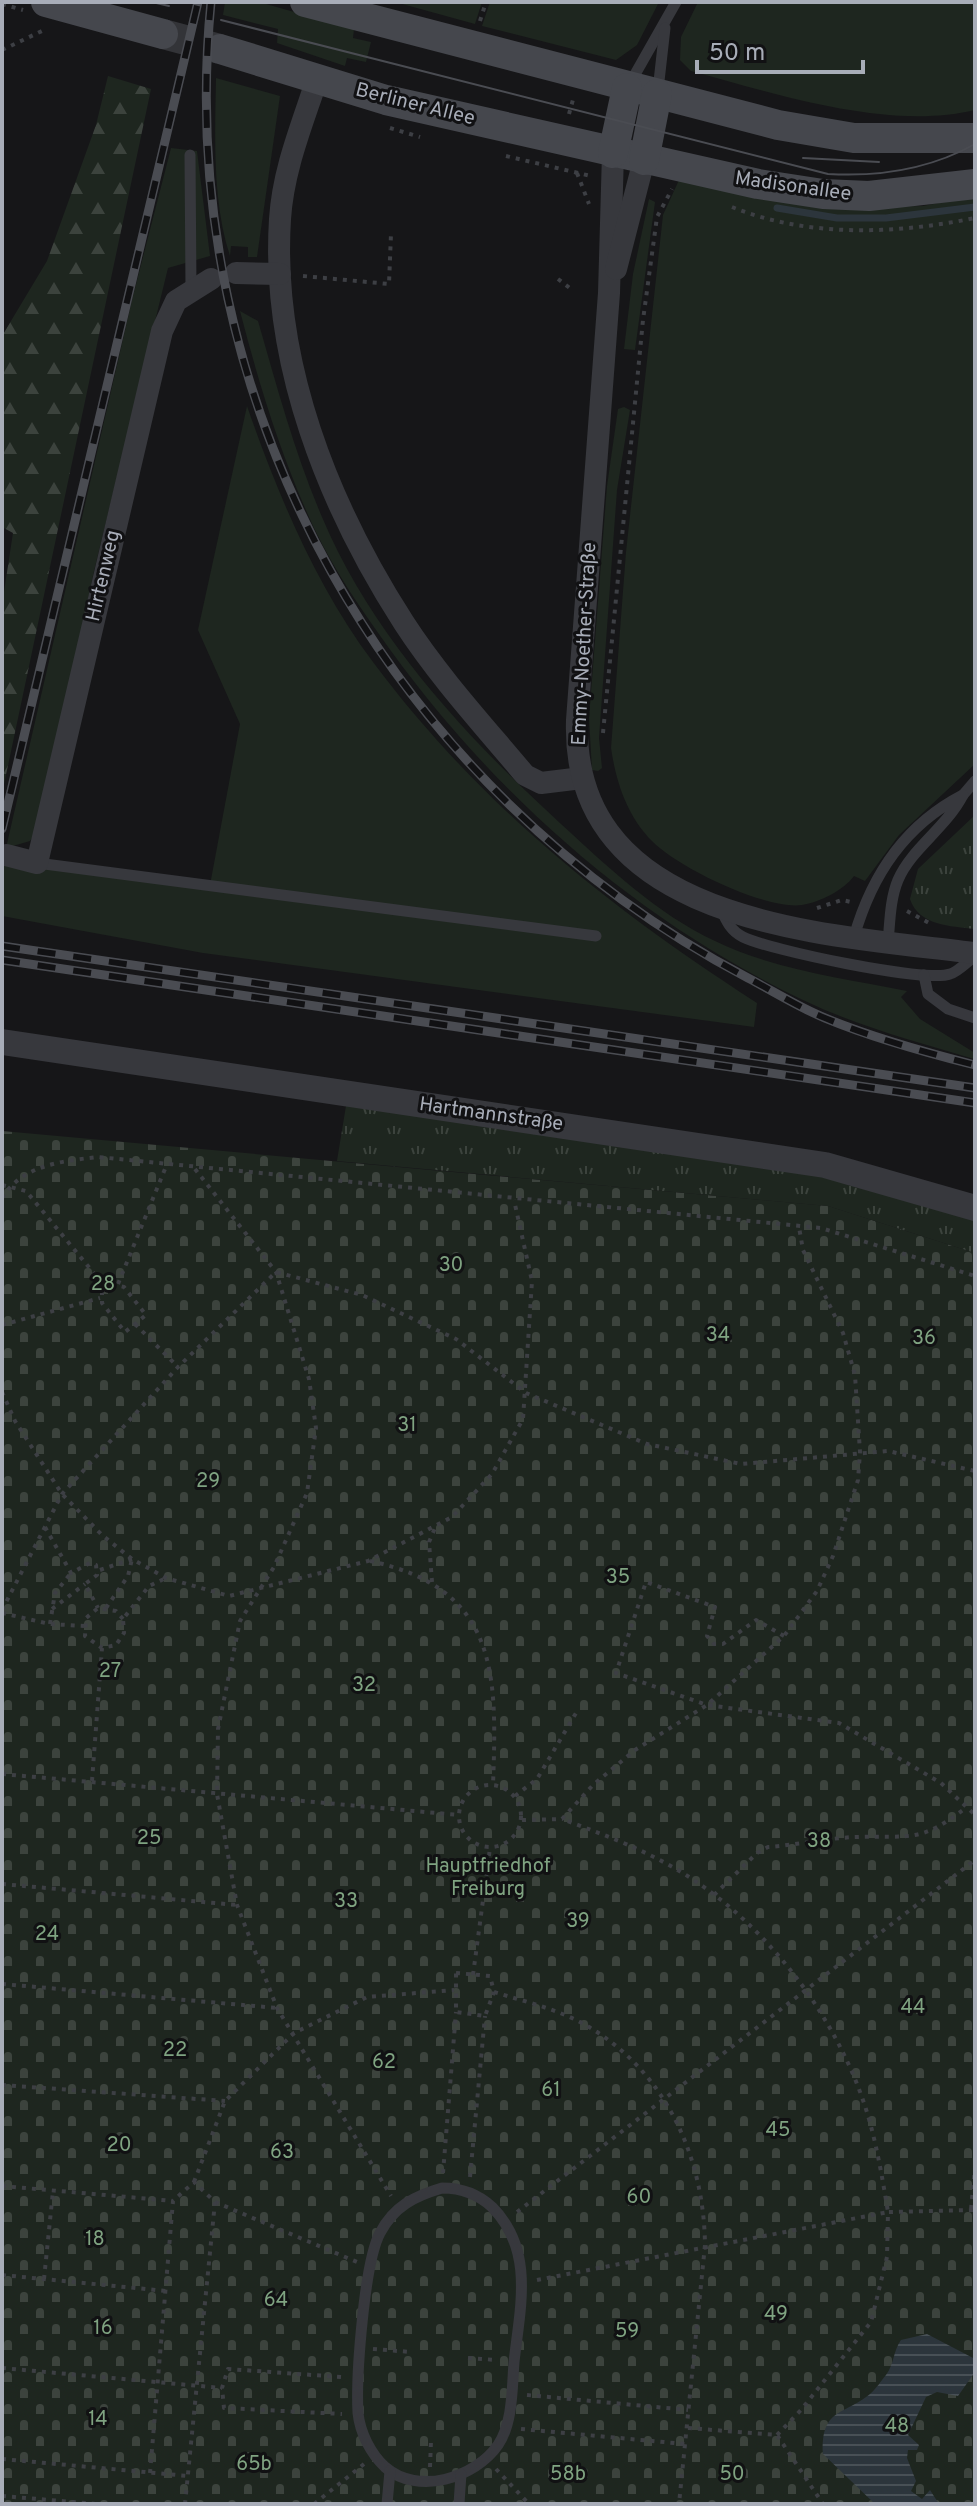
<svg xmlns="http://www.w3.org/2000/svg" width="977" height="2506" viewBox="0 0 977 2506" font-family="Overpass,sans-serif">
<defs>
<pattern id="forest-firs" width="22" height="20" patternUnits="userSpaceOnUse" patternTransform="scale(2)"><rect width="22" height="20" fill="#1e261f"/><path d="M5 1l3.5 6h-7zM16 11l3.5 6h-7z" fill="#3c433d"/></pattern>
<pattern id="cemetery-stones" width="16" height="16" patternUnits="userSpaceOnUse" patternTransform="scale(2)"><rect width="16" height="16" fill="#1e261f"/><path d="M2 7V4a2 2 0 0 1 4 0v3zM10 15v-3a2 2 0 0 1 4 0v3z" fill="#3c433d"/></pattern>
<pattern id="park-tufts" width="24" height="20" patternUnits="userSpaceOnUse" patternTransform="scale(2)"><rect width="24" height="20" fill="#1e261f"/><path d="M3 7l-1-3M5 7V3M7 7l1-3M15 17l-1-3M17 17v-4M19 17l1-3" fill="none" stroke="#3c433d"/></pattern>
<pattern id="water-rules" width="6" height="5" patternUnits="userSpaceOnUse" patternTransform="scale(2)"><rect width="6" height="5" fill="#2c353c"/><path d="M0 2.5h6" fill="none" stroke="#485056"/></pattern>
</defs>
<rect width="100%" height="100%" fill="#161618"/>
<g fill="#1e261f">
<polygon points="225,2 259,2 354,29 353,38 371,42 366,62 347,58 345,66 277,43 278,29 223,15"/>
<polygon points="395,2 482,2 475,24"/>
<polygon points="490,2 659,2 637,45 616,60 482,26"/>
<path d="M698,2H975V110C888,131 776,94 691,71L680,60L681,37Z"/>
<path d="M216,78L280,96L257,257H248V247L231,246L230,256C212,201 215,136 216,78Z"/>
<polygon points="171,148 197,151 210,256 168,268 94,571 39,828 30,841 6,848 132,300"/>
<path d="M679,180L872,207L923,206L975,196V764L899,835L865,881L854,876C844,890 820,902 802,905C765,910 677,867 652,841C627,816 616,782 611,748L626,552L663,215Z"/>
<polygon points="649,199 655,202 635,350 624,349 633,274"/>
<path d="M240,311L258,321C277,387 295,454 322,517C372,636 467,738 561,824C608,867 657,914 715,941C775,970 842,978 907,991L901,997L920,1019L975,1053L974,1059C917,1042 857,1026 803,1000C638,921 498,798 391,651C363,612 335,572 314,528C282,459 259,385 240,311Z"/>
<path d="M247,406C278,495 316,586 373,662C479,804 608,907 757,1003L754,1027L203,953L2,916V862L210,885L240,724L198,630Z"/>
<polygon points="624,407 630,410 617,490 599,738 602,768 598,771 592,770 589,718 607,486 618,409"/>
</g>
<polygon fill="url(#forest-firs)" points="108,76 151,89 3,789 2,605 13,533 2,527 2,336 47,261 96,125"/>
<polygon fill="url(#cemetery-stones)" points="2,1131 828,1206 975,1253 975,2504 2,2504"/>
<g fill="url(#park-tufts)">
<path d="M974,816L975,929C951,926 919,926 910,899L918,869Z"/>
<polygon points="347,1100 822,1173 975,1216 975,1253 828,1206 337,1161"/>
</g>
<path fill="url(#water-rules)" d="M927,2334L975,2359V2372L958,2396L937,2392L926,2397L908,2435L919,2445L917,2450H908L907,2458L916,2481L911,2491L922,2499L930,2490L939,2504H875L823,2454C821,2408 843,2416 870,2394C876,2389 881,2381 886,2375C894,2365 893,2351 901,2340Z"/>
<g fill="none" stroke-linecap="round" stroke-linejoin="round">
<polyline stroke="#2c353c" stroke-width="7" points="777,208 837,218 886,218 975,207"/>
<polyline stroke="#333438" stroke-width="30" stroke-dasharray="30 15" stroke-linecap="butt" points="163,34 220,49"/>
<g stroke="#3d3f44" stroke-width="4" stroke-dasharray="4 6" stroke-linecap="butt">
<polyline points="2,4 23,10"/>
<polyline points="480,21 486,2"/>
<polyline points="2,50 44,30"/>
<polyline points="569,114 574,96"/>
<polyline points="390,128 420,137"/>
<polyline points="506,156 591,176"/>
<polyline points="577,173 589,204"/>
<path d="M732,207C808,238 896,234 975,218"/>
<polyline points="303,276 389,284 391,234"/>
<polyline points="558,279 571,289"/>
<polyline points="603,733 643,320 657,217 672,189"/>
<polyline points="817,908 842,900 851,902"/>
<polyline points="907,911 931,924"/>
<polyline points="195,1169 276,1272 309,1379 316,1428 307,1493 274,1567 240,1621 218,1729 217,1794 237,1905 277,2008 391,2196"/>
<polyline points="2,1185 26,1191 106,1288"/>
<path d="M2,1198C22,1165 62,1161 98,1157L821,1228L975,1276"/>
<polygon points="112,1284 124,1287 146,1315 125,1332 102,1303 102,1292"/>
<polyline points="118,1284 167,1164"/>
<polyline points="135,1324 178,1367"/>
<polyline points="2,1325 100,1298"/>
<polyline points="2,1392 15,1421 62,1494 102,1535 132,1559 166,1578 229,1596 368,1561 452,1517 492,1474 523,1419 532,1281 514,1200"/>
<polyline points="45,1527 71,1573 90,1563 96,1565 97,1575 85,1584 98,1608"/>
<path d="M370,1561C499,1589 497,1674 493,1785"/>
<polyline points="100,1570 132,1559"/>
<polyline points="432,1582 429,1542 435,1528"/>
<polyline points="106,1608 128,1576 132,1559"/>
<polyline points="52,1609 85,1584"/>
<polyline points="2,1610 62,1494 178,1367 276,1272 362,1295 456,1339 526,1393 647,1444 741,1464 888,1451 975,1471"/>
<polyline points="2,1613 50,1624 84,1626"/>
<polyline points="123,1619 116,1611 98,1608 86,1618 85,1636 102,1648 116,1645 124,1633 123,1619 149,1586 166,1578"/>
<polyline points="50,1624 55,1593 71,1573"/>
<polyline points="784,1636 756,1620 723,1644 714,1644 707,1636 715,1607 646,1582 616,1673 707,1705 839,1723 941,1783 975,1815"/>
<polyline points="2,1774 459,1815"/>
<polyline points="92,1781 102,1648"/>
<circle cx="490" cy="1816" r="31"/>
<polyline points="515,1796 537,1779 576,1713"/>
<polyline points="522,1820 562,1819 593,1785 635,1750 707,1705 784,1636 817,1591 833,1556 858,1480 860,1452 855,1375 843,1333 803,1250 799,1227"/>
<polyline points="2,1884 237,1905"/>
<path d="M714,1895L757,1853L768,1847C797,1845 827,1838 856,1837C911,1835 919,1844 967,1807"/>
<polygon points="456,1973 490,1976 494,1992 485,2016 456,2012"/>
<polyline points="473,1975 490,1848"/>
<polyline points="2,1984 277,2008"/>
<path d="M494,1992C523,2001 553,2008 580,2022C664,2067 704,2155 705,2245L679,2504"/>
<polyline points="2,2085 225,2101"/>
<polyline points="443,2173 456,2012"/>
<polyline points="470,2177 485,2016"/>
<polyline points="194,2182 225,2101 294,2033 367,1997 454,1990"/>
<polyline points="2,2186 173,2201"/>
<polyline points="215,2202 357,2262"/>
<polyline points="971,2209 975,2168"/>
<polyline points="517,2212 975,1860"/>
<polyline points="2,2275 166,2291"/>
<polyline points="44,2279 53,2191"/>
<path d="M537,2280L888,2212C882,2176 876,2140 865,2106C833,2009 758,1914 669,1865C635,1846 599,1833 562,1819"/>
<polyline points="373,2349 411,2352"/>
<polyline points="468,2358 497,2360"/>
<polyline points="2,2368 222,2388"/>
<polyline points="341,2377 228,2369 222,2388 224,2408 342,2414"/>
<polyline points="527,2395 688,2410"/>
<polyline points="688,2428 777,2435 823,2504"/>
<polyline points="521,2429 685,2444"/>
<polyline points="777,2435 801,2410 871,2322 887,2257 888,2212 975,2210"/>
<polyline points="2,2459 188,2476"/>
<polyline points="430,2467 431,2441"/>
<polyline points="496,2469 529,2504"/>
<polyline points="150,2473 173,2201 194,2182 215,2202 185,2504"/>
<polyline points="2,2496 97,2504"/>
<polyline points="314,2504 364,2464"/>
</g>
<g stroke="#37383d" stroke-width="11">
<polyline points="629,85 676,2"/>
<polyline points="658,90 665,28"/>
<polyline points="190,155 191,288"/>
<polyline points="963,795 975,781"/>
<polyline points="37,863 596,936"/>
<path d="M721,909C726,921 731,931 743,937C769,950 926,983 950,974C958,972 968,961 975,956"/>
<path d="M854,937C872,874 905,825 963,795C946,828 911,849 898,880C890,899 890,922 888,942"/>
<polyline points="924,975 928,994 948,1009 975,1018"/>
<path d="M442,2188C461,2188 478,2194 492,2207C535,2250 520,2308 514,2362C512,2388 513,2423 498,2445C475,2478 418,2496 385,2467C371,2454 360,2433 358,2413C356,2377 364,2263 380,2233C394,2206 415,2196 442,2188Z"/>
<polyline points="387,2504 390,2471"/>
<polyline points="459,2504 461,2474"/>
</g>
<g stroke="#37383d" stroke-width="22">
<path d="M317,79C302,125 283,170 280,219C271,362 328,505 404,623C439,677 484,726 525,775L541,783L582,778"/>
<path d="M613,153L609,293L577,720C570,926 827,934 975,953"/>
<polyline points="616,269 644,160"/>
<polyline points="236,273 280,274"/>
<polyline points="6,855 37,863 162,331 176,301 211,279"/>
</g>
<polyline stroke="#37383d" stroke-width="26" points="2,1042 825,1165 975,1208"/>
<g stroke="#45474d" stroke-width="30">
<polyline points="46,2 163,34"/>
<polyline points="305,2 778,125 854,138 975,138"/>
<polyline points="220,49 386,100 758,184 823,194 869,196 975,184"/>
<polyline points="613,153 627,88"/>
<polyline points="644,160 657,94"/>
</g>
<g stroke="#4a4c52" stroke-width="2">
<polyline points="152,2 169,6"/>
<path d="M221,20L828,174C879,177 930,169 975,144"/>
<polyline points="803,158 879,162"/>
</g>
<g stroke="#4a4c52" stroke-width="9">
<g id="rail">
<path d="M211,2C171,406 392,791 748,978C773,991 798,1007 825,1018C873,1038 924,1052 975,1065"/>
<polyline points="2,829 198,2"/>
<polyline points="2,946 975,1088"/>
<polyline points="2,960 975,1103"/>
</g>
</g>
<use href="#rail" stroke="#111113" stroke-width="6" stroke-dasharray="18" stroke-linecap="butt"/>
</g>
<g text-anchor="middle" dominant-baseline="central" stroke-width="6" stroke-linejoin="round" paint-order="stroke">
<g font-size="20" fill="#a8adb8" stroke="#111113">
<text transform="translate(415 105) rotate(14)">Berliner Allee</text>
<text transform="translate(793 187) rotate(8)">Madisonallee</text>
<text transform="translate(104 576) rotate(-77)">Hirtenweg</text>
<text transform="translate(585 644) rotate(-87)">Emmy-Noether-Straße</text>
<text transform="translate(491 1115) rotate(8)">Hartmannstraße</text>
</g>
<g font-size="20" fill="#7fa381" stroke="#111113">
<text x="451" y="1266">30</text>
<text x="103" y="1285">28</text>
<text x="718" y="1336">34</text>
<text x="924" y="1339">36</text>
<text x="407" y="1426">31</text>
<text x="208" y="1482">29</text>
<text x="618" y="1578">35</text>
<text x="110" y="1672">27</text>
<text x="364" y="1686">32</text>
<text x="149" y="1839">25</text>
<text x="819" y="1842">38</text>
<text x="488" y="1867">Hauptfriedhof<tspan x="488" dy="23">Freiburg</tspan></text>
<text x="346" y="1902">33</text>
<text x="578" y="1922">39</text>
<text x="47" y="1935">24</text>
<text x="913" y="2008">44</text>
<text x="175" y="2051">22</text>
<text x="384" y="2063">62</text>
<text x="551" y="2091">61</text>
<text x="778" y="2131">45</text>
<text x="119" y="2146">20</text>
<text x="282" y="2153">63</text>
<text x="639" y="2198">60</text>
<text x="95" y="2240">18</text>
<text x="276" y="2301">64</text>
<text x="776" y="2315">49</text>
<text x="103" y="2329">16</text>
<text x="627" y="2332">59</text>
<text x="98" y="2420">14</text>
<text x="897" y="2427">48</text>
<text x="254" y="2465">65b</text>
<text x="568" y="2475">58b</text>
<text x="732" y="2475">50</text>
</g>
</g>
<rect width="977" height="2506" fill="none" stroke="#a8adb8" stroke-width="8"/>
<path d="M697 60v12h166v-12" fill="none" stroke="#a8adb8" stroke-width="4"/>
<text x="709" y="60" font-size="24" fill="#a8adb8" stroke="#111113" stroke-width="6" paint-order="stroke">50 m</text>
</svg>
